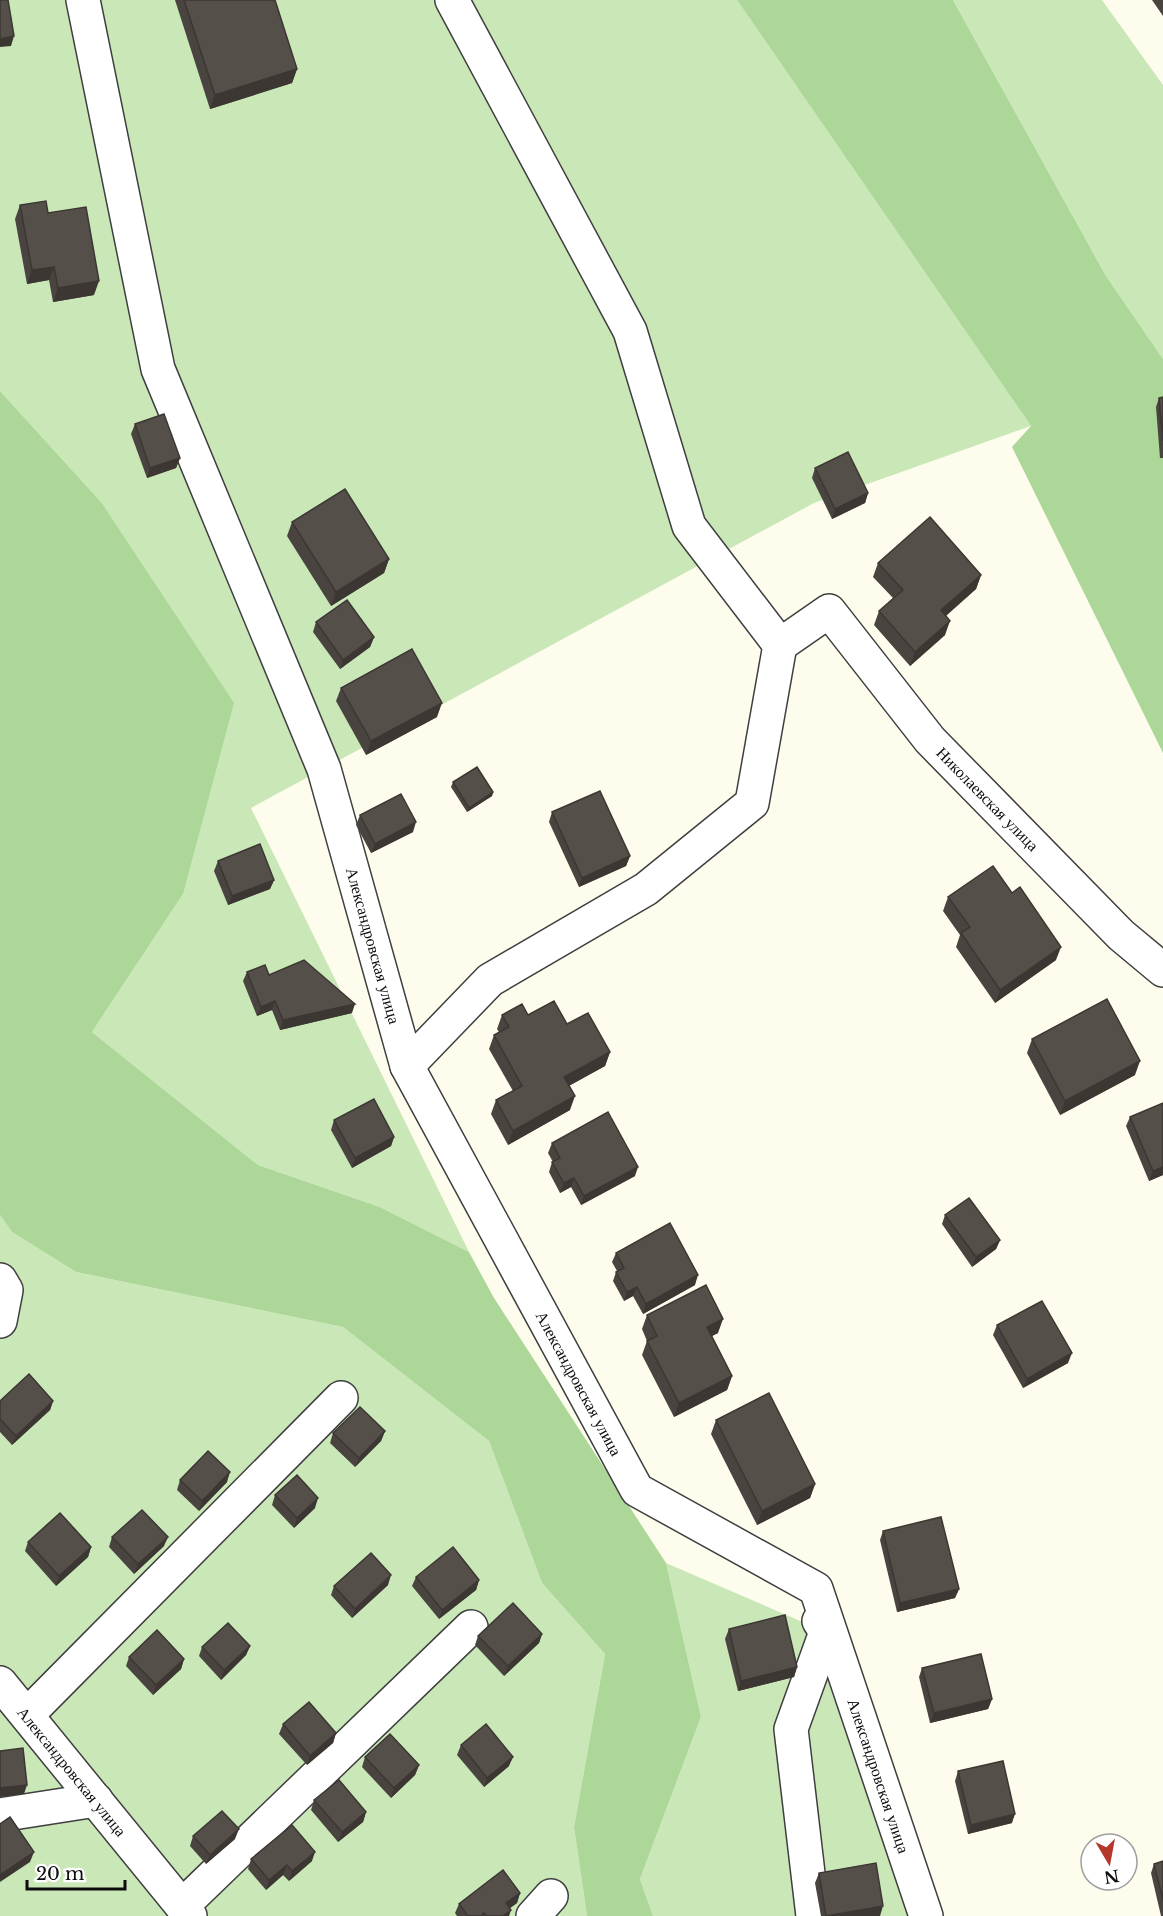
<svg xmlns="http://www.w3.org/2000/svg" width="1163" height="1916" viewBox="0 0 1163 1916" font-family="'Libre Baskerville',serif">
<rect width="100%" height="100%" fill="#fefded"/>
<g fill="#cae7b8">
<polygon points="0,0 737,0 1031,426 814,503 251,808 469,1252 380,1207 258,1165 92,1032 183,894 101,502 0,391"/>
<polygon points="953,0 1102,0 1163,85 1163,359 1106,276"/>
<polygon points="0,1215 12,1232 76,1272 343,1327 489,1441 542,1583 605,1654 574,1827 587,1916 0,1916"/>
<polygon points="666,1563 826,1632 913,1916 653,1916 640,1879 701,1717"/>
</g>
<g fill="#acd798">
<polygon points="737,0 953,0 1106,276 1163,359 1163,753 1012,447 1031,426"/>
<polygon points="0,391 101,502 234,703 183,894 92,1032 258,1165 380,1207 469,1252 494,1298 666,1563 701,1717 640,1879 653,1916 587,1916 574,1827 605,1654 542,1583 489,1441 343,1327 76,1272 12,1232 0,1215"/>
</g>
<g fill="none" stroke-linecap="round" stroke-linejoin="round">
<g stroke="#3f3f3f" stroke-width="36">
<g id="minor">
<path id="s1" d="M83,0L158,369L324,769L407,1066L637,1490L816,1589L926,1916"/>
<polyline points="452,0 630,331 689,526 780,645"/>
<path id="s2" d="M407,1066L490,980L646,889L752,803L780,645L829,611L930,740L1121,935L1163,970"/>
<polyline points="0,1280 6,1290 0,1321"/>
<path id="s3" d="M0,1683L190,1916"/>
<polyline points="27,1715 341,1398"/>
<polyline points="0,1815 96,1800"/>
<polyline points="182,1906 471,1627"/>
<polyline points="533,1916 551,1896"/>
<polyline points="813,1916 791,1729 826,1632 819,1621"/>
</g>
</g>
<use href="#minor" stroke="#fff" stroke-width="33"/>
</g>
<g fill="#49443f">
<polygon points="175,0 275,0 297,69 292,83 210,109"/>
<polygon points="1152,0 1163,0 1163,16"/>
<polygon points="20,205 48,213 94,295 53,302 49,280 27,284 15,219"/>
<polygon points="1163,397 1163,458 1160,458 1156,407 1159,398"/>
<polygon points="135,424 180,458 176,468 147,478 131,434"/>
<polygon points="815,468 868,493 865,503 832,519 812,478"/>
<polygon points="292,522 389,559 384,573 331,606 287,536"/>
<polygon points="878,563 981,575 976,589 946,616 945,635 910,666 874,625 879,611 893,598 873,577"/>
<polygon points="316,622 374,637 370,647 340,669 313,632"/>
<polygon points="341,688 437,717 366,755 336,701"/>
<polygon points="453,782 493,792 492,796 467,812 451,787"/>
<polygon points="552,812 630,856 626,866 579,887 549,822"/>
<polygon points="360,815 413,832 371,853 356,825"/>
<polygon points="218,861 274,880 270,889 228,905 214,871"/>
<polygon points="948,897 1056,960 995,1003 956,947 960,935 943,911"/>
<polygon points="247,972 269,975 352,1013 280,1030 272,1010 257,1016 243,981"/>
<polygon points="502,1015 528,1015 567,1024 610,1052 605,1066 569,1086 570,1110 508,1145 491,1114 496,1100 513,1091 489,1049 494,1035 499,1032 497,1029"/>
<polygon points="1032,1039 1135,1075 1060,1115 1027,1053"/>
<polygon points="1163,1103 1163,1175 1149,1181 1126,1126 1130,1117"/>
<polygon points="334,1120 394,1137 391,1146 352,1168 331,1130"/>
<polygon points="552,1143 635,1176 581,1205 571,1187 560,1193 549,1172 552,1162 553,1162 548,1153"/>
<polygon points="945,1215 1000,1240 996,1249 972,1267 942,1224"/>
<polygon points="616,1253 695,1285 643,1314 633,1296 624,1301 613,1281 616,1272 617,1271 612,1262"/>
<polygon points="647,1315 718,1333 712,1336 732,1376 727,1390 674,1417 642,1355 647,1341 642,1329"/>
<polygon points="997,1325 1068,1363 1023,1388 993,1335"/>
<polygon points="0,1401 53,1401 50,1410 12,1445 0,1432"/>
<polygon points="716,1420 815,1484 810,1498 757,1525 711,1434"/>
<polygon points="385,1431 381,1441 355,1467 330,1443 333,1433"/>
<polygon points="180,1480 227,1482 199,1511 177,1490"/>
<polygon points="275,1495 315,1508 294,1528 272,1505"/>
<polygon points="883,1531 959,1589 955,1598 897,1612 880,1540"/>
<polygon points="112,1537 164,1546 134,1574 109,1547"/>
<polygon points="28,1542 91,1547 88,1557 56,1586 25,1551"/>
<polygon points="416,1577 479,1580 476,1590 439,1619 412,1586"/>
<polygon points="388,1585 352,1618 331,1595 334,1586"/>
<polygon points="729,1629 797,1667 794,1677 738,1691 725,1639"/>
<polygon points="542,1634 539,1643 504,1676 475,1645 478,1636"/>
<polygon points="250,1646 246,1655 221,1680 199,1656 202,1647"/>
<polygon points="129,1657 184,1659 181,1669 153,1695 126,1666"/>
<polygon points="922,1668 992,1699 988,1709 930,1723 919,1677"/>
<polygon points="283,1724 336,1733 333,1743 307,1765 279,1734"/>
<polygon points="461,1745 509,1766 484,1787 457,1755"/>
<polygon points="365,1757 419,1765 415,1775 391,1798 362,1767"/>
<polygon points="958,1771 1012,1823 968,1834 955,1781"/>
<polygon points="314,1800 366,1812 363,1822 338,1842 311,1810"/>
<polygon points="193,1836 235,1839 206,1864 190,1846"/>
<polygon points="251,1859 312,1861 289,1881 283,1875 266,1890 248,1869"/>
<polygon points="1163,1861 1163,1916 1161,1916 1151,1873 1154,1864"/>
<polygon points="819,1873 880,1916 821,1916 815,1883"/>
<polygon points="520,1893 517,1903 510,1908 509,1916 457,1916 455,1913 459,1904"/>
</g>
<g fill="#3c3733">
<polygon points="14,36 11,46 0,47 0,39"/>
<polygon points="297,69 292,83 210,109 215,95"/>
<polygon points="54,267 49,280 27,284 32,270"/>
<polygon points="99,281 94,295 53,302 58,288"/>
<polygon points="180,458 176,468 147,478 150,468"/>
<polygon points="868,493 865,503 832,519 835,509"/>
<polygon points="389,559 384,573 331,606 336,592"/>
<polygon points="981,575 976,589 936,624 941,610"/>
<polygon points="950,621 945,635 910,666 915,652"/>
<polygon points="374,637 370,647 340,669 343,660"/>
<polygon points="442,703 437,717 366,755 371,741"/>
<polygon points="493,792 492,796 467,812 469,808"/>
<polygon points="416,822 413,832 371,853 375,844"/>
<polygon points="630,856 626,866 579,887 582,878"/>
<polygon points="274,880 270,889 228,905 232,896"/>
<polygon points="1061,947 1056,960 995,1003 1000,990"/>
<polygon points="275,1001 272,1010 257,1016 261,1007"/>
<polygon points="355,1004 352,1013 280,1030 283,1020"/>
<polygon points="610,1052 605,1066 559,1091 564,1077"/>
<polygon points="1140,1061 1135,1075 1060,1115 1065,1101"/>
<polygon points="575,1096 570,1110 508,1145 513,1131"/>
<polygon points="394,1137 391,1146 352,1168 355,1158"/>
<polygon points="638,1167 635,1176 581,1205 584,1196"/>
<polygon points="1163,1167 1163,1175 1149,1181 1153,1171"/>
<polygon points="574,1178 571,1187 560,1193 564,1183"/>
<polygon points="1000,1240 996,1249 972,1267 976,1257"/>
<polygon points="698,1275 695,1285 643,1314 646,1304"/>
<polygon points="637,1287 633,1296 624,1301 627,1292"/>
<polygon points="723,1319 718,1333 702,1341 707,1327"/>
<polygon points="1072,1353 1068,1363 1023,1388 1027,1379"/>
<polygon points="732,1376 727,1390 674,1417 679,1403"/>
<polygon points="53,1401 50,1410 12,1445 16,1436"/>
<polygon points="385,1431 381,1441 355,1467 359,1458"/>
<polygon points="230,1472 227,1482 199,1511 202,1501"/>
<polygon points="815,1484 810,1498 757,1525 762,1511"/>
<polygon points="318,1498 315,1508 294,1528 297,1518"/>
<polygon points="168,1537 164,1546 134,1574 138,1564"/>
<polygon points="91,1547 88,1557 56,1586 59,1576"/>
<polygon points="391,1575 388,1585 352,1618 355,1609"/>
<polygon points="479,1580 476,1590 439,1619 442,1610"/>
<polygon points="959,1589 955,1598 897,1612 900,1603"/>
<polygon points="542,1634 539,1643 504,1676 508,1666"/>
<polygon points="250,1646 246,1655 221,1680 224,1670"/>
<polygon points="184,1659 181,1669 153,1695 156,1685"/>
<polygon points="797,1667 794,1677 738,1691 741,1681"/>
<polygon points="992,1699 988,1709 930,1723 934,1713"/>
<polygon points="336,1733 333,1743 307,1765 310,1756"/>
<polygon points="513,1757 509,1766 484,1787 487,1778"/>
<polygon points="419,1765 415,1775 391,1798 394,1788"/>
<polygon points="27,1785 24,1794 0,1797 0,1788"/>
<polygon points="366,1812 363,1822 338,1842 342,1832"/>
<polygon points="1015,1814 1012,1823 968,1834 971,1825"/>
<polygon points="239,1829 235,1839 206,1864 210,1855"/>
<polygon points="34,1852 30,1862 0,1882 0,1875"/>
<polygon points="315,1852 312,1861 289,1881 292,1871"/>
<polygon points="287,1865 283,1875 266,1890 269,1880"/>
<polygon points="520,1893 517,1903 503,1913 506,1903"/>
<polygon points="883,1906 880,1916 829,1916"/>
<polygon points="511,1910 509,1916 503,1916"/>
</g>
<g fill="#554f49" stroke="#3c3733" stroke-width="1.5">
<polygon points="0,0 8,0 14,36 0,39"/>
<polygon points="184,0 275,0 297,69 215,95"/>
<polygon points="46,201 48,213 86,207 99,281 58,288 54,267 32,270 20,205"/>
<polygon points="1163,397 1163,441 1159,398"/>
<polygon points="164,414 180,458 150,468 135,424"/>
<polygon points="848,452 868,493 835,509 815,468"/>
<polygon points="345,489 389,559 336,592 292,522"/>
<polygon points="930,517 981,575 941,610 950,621 915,652 879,611 903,590 878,563"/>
<polygon points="347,600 374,637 343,660 316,622"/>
<polygon points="412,649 442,703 371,741 341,688"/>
<polygon points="477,767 493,792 469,808 453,782"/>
<polygon points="600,791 630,856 582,878 552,812"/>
<polygon points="401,794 416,822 375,844 360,815"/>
<polygon points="260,844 274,880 232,896 218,861"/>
<polygon points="993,866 1012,893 1020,887 1061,947 1000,990 961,933 970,927 948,897"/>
<polygon points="304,960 355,1004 283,1020 275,1001 261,1007 247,972 265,965 269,975"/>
<polygon points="1107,999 1140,1061 1065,1101 1032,1039"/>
<polygon points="554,1001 567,1024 588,1013 610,1052 564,1077 575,1096 513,1131 496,1100 522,1086 494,1035 509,1027 502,1015 522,1004 528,1015"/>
<polygon points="374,1099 394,1137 355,1158 334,1120"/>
<polygon points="1163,1103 1163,1167 1153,1171 1130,1117"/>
<polygon points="608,1112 638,1167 584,1196 574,1178 564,1183 552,1162 560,1158 552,1143"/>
<polygon points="969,1198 1000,1240 976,1257 945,1215"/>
<polygon points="670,1223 698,1275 646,1304 637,1287 627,1292 616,1272 624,1268 616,1253"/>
<polygon points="706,1285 723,1319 707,1327 732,1376 679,1403 647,1341 657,1336 647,1315"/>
<polygon points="1042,1301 1072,1353 1027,1379 997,1325"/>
<polygon points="29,1374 53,1401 16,1436 0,1419 0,1401"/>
<polygon points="769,1393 815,1484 762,1511 716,1420"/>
<polygon points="360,1407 385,1431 359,1458 333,1433"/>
<polygon points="208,1451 230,1472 202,1501 180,1480"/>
<polygon points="297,1475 318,1498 297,1518 275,1495"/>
<polygon points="142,1510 168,1537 138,1564 112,1537"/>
<polygon points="60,1513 91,1547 59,1576 28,1542"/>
<polygon points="941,1517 959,1589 900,1603 883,1531"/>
<polygon points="453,1547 479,1580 442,1610 416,1577"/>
<polygon points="371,1553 391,1575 355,1609 334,1586"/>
<polygon points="513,1603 542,1634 508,1666 478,1636"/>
<polygon points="785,1615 797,1667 741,1681 729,1629"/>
<polygon points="228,1623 250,1646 224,1670 202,1647"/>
<polygon points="157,1630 184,1659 156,1685 129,1657"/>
<polygon points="981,1654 992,1699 934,1713 922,1668"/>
<polygon points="309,1702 336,1733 310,1756 283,1724"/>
<polygon points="486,1724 513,1757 487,1778 461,1745"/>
<polygon points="390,1734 419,1765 394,1788 365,1757"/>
<polygon points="23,1748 27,1785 0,1788 0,1751"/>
<polygon points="1003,1761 1015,1814 971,1825 958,1771"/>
<polygon points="339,1780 366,1812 342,1832 314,1800"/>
<polygon points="222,1811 239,1829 210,1855 193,1836"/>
<polygon points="10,1817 34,1852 0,1875 0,1824"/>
<polygon points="292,1825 315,1852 292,1871 287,1865 269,1880 251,1859"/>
<polygon points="1163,1861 1163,1900 1154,1864"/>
<polygon points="876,1863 883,1906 826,1916 819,1873"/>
<polygon points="503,1870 520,1893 506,1903 511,1910 503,1916 486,1916 484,1913 481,1916 468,1916 459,1904"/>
</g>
<g text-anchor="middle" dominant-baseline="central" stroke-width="6" stroke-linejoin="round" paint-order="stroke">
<g font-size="16" fill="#0c0c0c" stroke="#fff">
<text stroke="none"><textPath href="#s2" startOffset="903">Николаевская улица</textPath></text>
<text stroke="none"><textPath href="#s1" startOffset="993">Александровская улица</textPath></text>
<text stroke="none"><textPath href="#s1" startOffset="1479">Александровская улица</textPath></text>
<text stroke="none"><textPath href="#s3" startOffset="114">Александровская улица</textPath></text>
<text stroke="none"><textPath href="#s1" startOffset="2002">Александровская улица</textPath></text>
</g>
</g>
<g transform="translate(1109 1862) rotate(170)"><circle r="28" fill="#ffffff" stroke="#9e9e9e" stroke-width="1.5"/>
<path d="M0-4.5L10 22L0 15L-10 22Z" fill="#b6372b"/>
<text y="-9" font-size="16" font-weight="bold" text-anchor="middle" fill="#0c0c0c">N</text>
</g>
<path d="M27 1880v9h98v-9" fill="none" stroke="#0c0c0c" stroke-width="3"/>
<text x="36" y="1880" font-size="18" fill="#0c0c0c" stroke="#ffffff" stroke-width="4.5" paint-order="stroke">20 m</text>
</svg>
